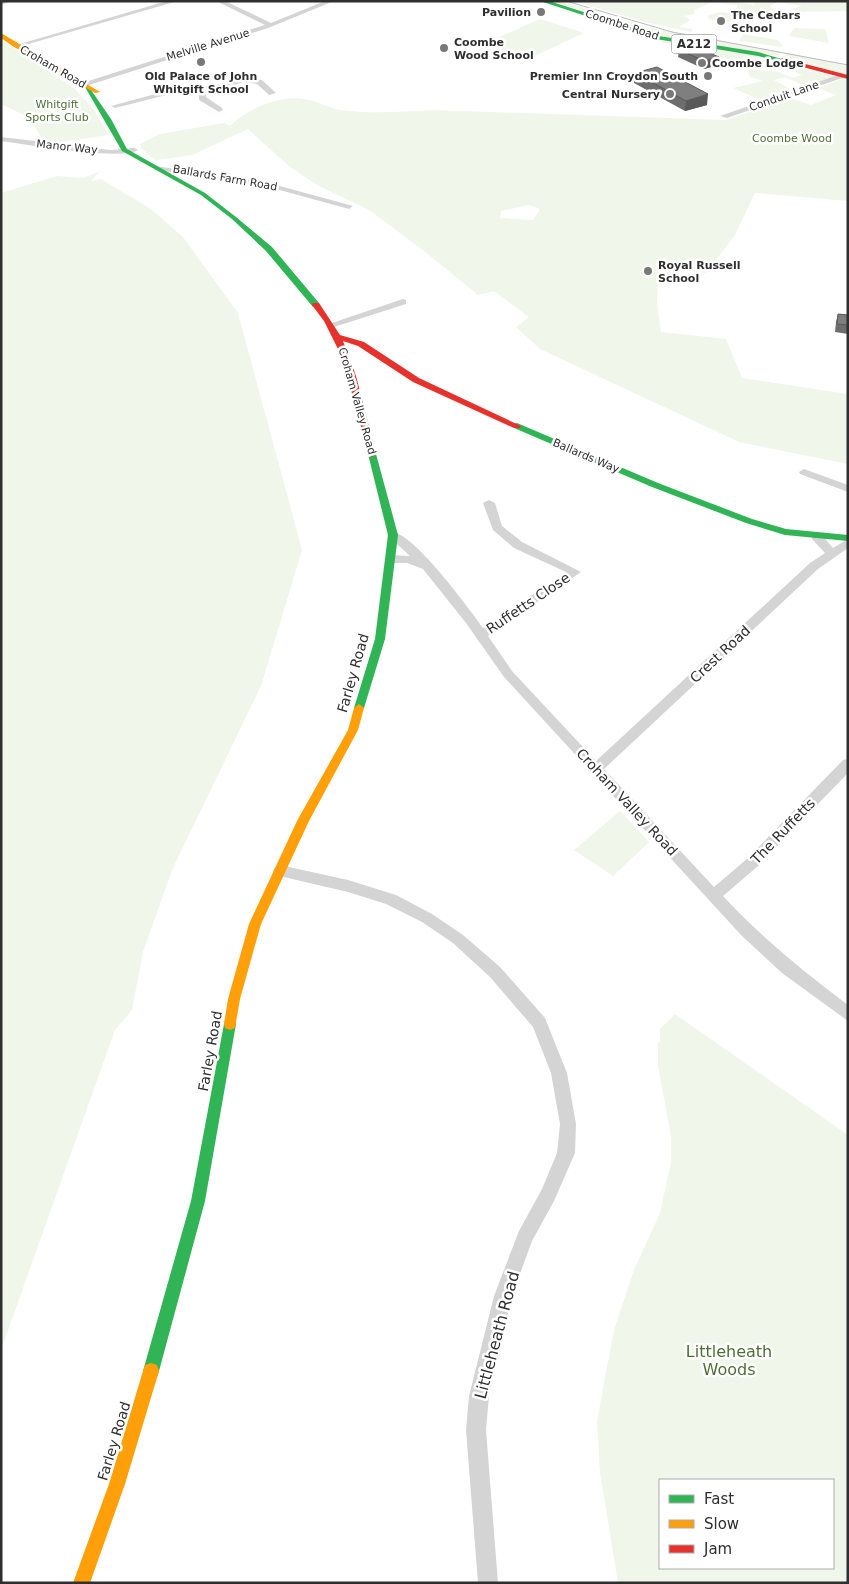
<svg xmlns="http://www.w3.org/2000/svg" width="849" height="1584" viewBox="0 0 849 1584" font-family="'DejaVu Sans',sans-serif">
<rect width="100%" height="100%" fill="#fff"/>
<g fill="#f1f6eb" fill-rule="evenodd">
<polygon points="550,1 563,1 647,27 781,52 778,56 669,38"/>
<polygon points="574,1 737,1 756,6 753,4 757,1 848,1 848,11 798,12 792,9 802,6 777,2 770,6 777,13 767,15 743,13 734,16 735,20 723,23 708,19 708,15 721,12 736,14 738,11 731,10 737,8 737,5 709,2 708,4 694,10 695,14 684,16 690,20 680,27 693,29 691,32 645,22"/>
<polygon points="540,19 584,33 530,58 486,43"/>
<polygon points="794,28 825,29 829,43 789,36"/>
<polygon points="743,34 777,40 781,43 782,47 739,41"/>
<polygon points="1,39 75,89 94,110 109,135 45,144 30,118 1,104"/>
<polygon points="663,40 763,56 731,60 661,42"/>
<polygon points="788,53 848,66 848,75 783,57"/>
<polygon points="769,59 836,77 805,86 785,77 774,80 792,90 762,101 733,88 763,81 750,77 748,72 750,69 779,72 792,78 802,75 785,68 752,62"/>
<path d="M845,78L848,79V201L755,193L735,235L706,273L674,268L658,283L657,303L661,332L726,339L742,378L848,394V464L739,442L540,349L516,327L529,317L494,291L478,295L424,251L369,210L317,185L290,167L248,129L192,155L156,160L141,148L140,144L160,134L224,123L230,126C247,109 279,95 303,99C316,100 328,108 340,110C371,114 401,112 432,110L726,120L790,98L811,105L836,95L818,88ZM529,205L540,209L533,220L500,218L501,211Z"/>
<polygon points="99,172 91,181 101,179 151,209 183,237 238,313 302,550 261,686 172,870 143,952 132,1010 115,1030 1,1350 1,193 57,176 83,178"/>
<polygon points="620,811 649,842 613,876 574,850"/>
<path d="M675,1014L848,1135V1583H618L600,1472L597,1421L614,1330L634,1270L660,1213L671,1163V1136L658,1066V1042H660V1029ZM660,1480H833V1568H660Z"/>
</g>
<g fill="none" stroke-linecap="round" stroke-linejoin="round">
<g fill="#d4d4d4" fill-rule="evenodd">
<polygon points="1,1 12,1 1,5"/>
<polygon points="167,1 178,1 18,47 13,46"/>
<polygon points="216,1 225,1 271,23 325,1 334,1 268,28 86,86 79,84 265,25"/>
<polygon points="841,74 848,76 727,118 720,116"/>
<polygon points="243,78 262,80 276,93 269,95 257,84 243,82 206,94 206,97 222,108 223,110 219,112 199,100 199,95 174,93 115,108 111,106 174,89 202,91"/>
<path d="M1,137L110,150L134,148L138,150C122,161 25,144 1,141Z"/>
<polygon points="155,166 265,182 353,206 349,209 265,186 158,170 155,170"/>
<polygon points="403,299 406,300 406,304 334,327 326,325"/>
<polygon points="804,469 848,485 848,492 800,474 799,472"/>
<path d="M489,500L495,503L502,526L522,542L581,572L488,636L512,671L596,761L810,563L825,553L812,539V533H820L833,548L848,539V548L818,569L604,769L714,887L748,858L843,760L848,759V773L758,866L723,896C761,937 803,971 848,1005V1021L782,973L742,936L504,677L466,623L423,569L407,563H391L385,559L391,555L410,556L387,535L389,532C410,527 470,610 483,628L566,572L514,548L493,530L483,503Z"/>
<polygon points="280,865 348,880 396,895 432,914 463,935 500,967 545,1018 567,1073 576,1124 575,1153 554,1201 532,1241 512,1296 489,1396 486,1430 498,1583 478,1583 466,1430 469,1396 494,1296 519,1231 542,1189 557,1153 560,1124 551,1073 533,1027 490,977 453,943 422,922 386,904 348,892 275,875 273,871 275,867"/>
</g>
<g fill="#30b455" fill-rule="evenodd">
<polygon points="540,1 549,1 659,36 758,52 785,60 782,62 758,56 656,39"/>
<polygon points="85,87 89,87 111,119 127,149 205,193 236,217 272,247 319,303 319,307 313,307 266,251 232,219 201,195 122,151"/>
<polygon points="517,423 658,483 752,519 786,529 848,535 848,541 785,535 746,523 652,487 514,428 514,424"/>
<polygon points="372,451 376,454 398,535 385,639 364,708 359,712 354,708 375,639 388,535 368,454"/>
<polygon points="230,1018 235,1020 236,1024 205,1201 159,1371 157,1377 151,1379 145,1377 143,1371 191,1201 224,1024 225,1020"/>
</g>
<g fill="#ff9f0a" fill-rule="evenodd">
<polygon points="1,33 100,92 95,93 14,47 1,38"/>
<polygon points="359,704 364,708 358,730 309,821 261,924 240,999 235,1028 230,1030 225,1028 224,1024 228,999 249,924 297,821 348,730 354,708"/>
<polygon points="151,1363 157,1365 159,1371 125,1484 90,1583 73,1583 109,1484 143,1371 145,1365"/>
</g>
<g fill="#e5322d" fill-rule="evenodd">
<polygon points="782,58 848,75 848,79 780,61"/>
<polygon points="313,303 319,303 340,335 364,342 419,378 521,426 520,428 514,428 413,382 358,346 343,341 356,376 376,454 372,457 369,456 342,357 324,321 312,305"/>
</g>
<polyline stroke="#bbb" stroke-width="1" points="566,1 672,32 848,65"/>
</g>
<g fill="#6d6d6d">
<polygon points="679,50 718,65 704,69 678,57"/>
<polygon points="635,73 707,105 685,111 634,83"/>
<polygon points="838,314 848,315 848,334 835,332 836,322"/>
</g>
<g fill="#595959">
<polygon points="719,57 718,65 704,69 705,61"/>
<polygon points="708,94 707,105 685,111 686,101"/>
</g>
<g fill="#7f7f7f" stroke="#595959">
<polygon points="692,46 719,57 705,61 679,50"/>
<polygon points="657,67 708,94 686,101 635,73"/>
<polygon points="838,314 848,315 848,325 837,324"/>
</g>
<g fill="#787878" stroke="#fff" stroke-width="2">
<circle cx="541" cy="12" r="5"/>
<circle cx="721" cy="21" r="5"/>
<circle cx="444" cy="48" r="5"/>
<circle cx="201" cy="62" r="5"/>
<circle cx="702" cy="63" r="5"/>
<circle cx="708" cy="76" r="5"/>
<circle cx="670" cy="94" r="5"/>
<circle cx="648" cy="271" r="5"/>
</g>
<g text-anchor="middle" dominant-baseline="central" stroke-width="5" stroke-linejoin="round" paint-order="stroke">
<g font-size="11" font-weight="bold" fill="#2f2f2f" stroke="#fff" text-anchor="start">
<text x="531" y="12" text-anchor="end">Pavilion</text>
<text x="731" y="15">The Cedars<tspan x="731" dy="13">School</tspan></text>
<text x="454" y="42">Coombe<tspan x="454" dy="13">Wood School</tspan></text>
<text x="712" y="63">Coombe Lodge</text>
<text x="201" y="76" text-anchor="middle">Old Palace of John<tspan x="201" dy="13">Whitgift School</tspan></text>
<text x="698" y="76" text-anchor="end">Premier Inn Croydon South</text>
<text x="660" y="94" text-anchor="end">Central Nursery</text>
<text x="658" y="265">Royal Russell<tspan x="658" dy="13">School</tspan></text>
</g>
<g font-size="11" fill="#2f2f2f" stroke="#fff">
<text transform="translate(622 25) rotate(18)">Coombe Road</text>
<text transform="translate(208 45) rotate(-17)">Melville Avenue</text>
<text transform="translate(53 67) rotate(30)">Croham Road</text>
<text transform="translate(784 96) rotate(-19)">Conduit Lane</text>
<text transform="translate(67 147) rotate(6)">Manor Way</text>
<text transform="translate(225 178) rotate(10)">Ballards Farm Road</text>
<text transform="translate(357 401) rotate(74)">Croham Valley Road</text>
<text transform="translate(586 456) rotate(23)">Ballards Way</text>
</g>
<g font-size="11" fill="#506f37" stroke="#fff">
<text x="57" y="104">Whitgift<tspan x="57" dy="13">Sports Club</tspan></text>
<text x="792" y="138">Coombe Wood</text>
</g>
<rect fill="#fff" stroke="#6d6d6d" stroke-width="1" x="671.5" y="34.5" width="45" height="19" rx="4"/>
<g font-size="12" font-weight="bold" fill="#2f2f2f">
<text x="694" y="44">A212</text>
</g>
<g font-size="14" fill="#2f2f2f" stroke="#fff">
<text transform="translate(528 603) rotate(-34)">Ruffetts Close</text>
<text transform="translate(720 654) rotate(-43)">Crest Road</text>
<text transform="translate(353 673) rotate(-74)">Farley Road</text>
<text transform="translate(627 802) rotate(47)">Croham Valley Road</text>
<text transform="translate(783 831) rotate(-46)">The Ruffetts</text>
<text transform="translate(210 1051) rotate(-80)">Farley Road</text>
<text transform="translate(114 1441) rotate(-73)">Farley Road</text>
</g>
<g font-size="16" fill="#2f2f2f" stroke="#fff">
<text transform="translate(497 1335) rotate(-75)">Littleheath Road</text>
</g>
<g font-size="16" fill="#506f37" stroke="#fff">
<text x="729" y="1351">Littleheath<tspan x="729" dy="18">Woods</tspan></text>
</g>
</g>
<rect width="849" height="1584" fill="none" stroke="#2f2f2f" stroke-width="5"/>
<rect x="659" y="1479" width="175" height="90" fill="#ffffff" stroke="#acacac"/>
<rect x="669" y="1495" width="25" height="8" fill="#30b455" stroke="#acacac"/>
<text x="704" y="1504" font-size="15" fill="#2f2f2f">Fast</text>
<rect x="669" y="1520" width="25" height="8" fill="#ff9f0a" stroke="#acacac"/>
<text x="704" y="1529" font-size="15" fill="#2f2f2f">Slow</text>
<rect x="669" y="1545" width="25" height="8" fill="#e5322d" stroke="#acacac"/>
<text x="704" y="1554" font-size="15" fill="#2f2f2f">Jam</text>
</svg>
